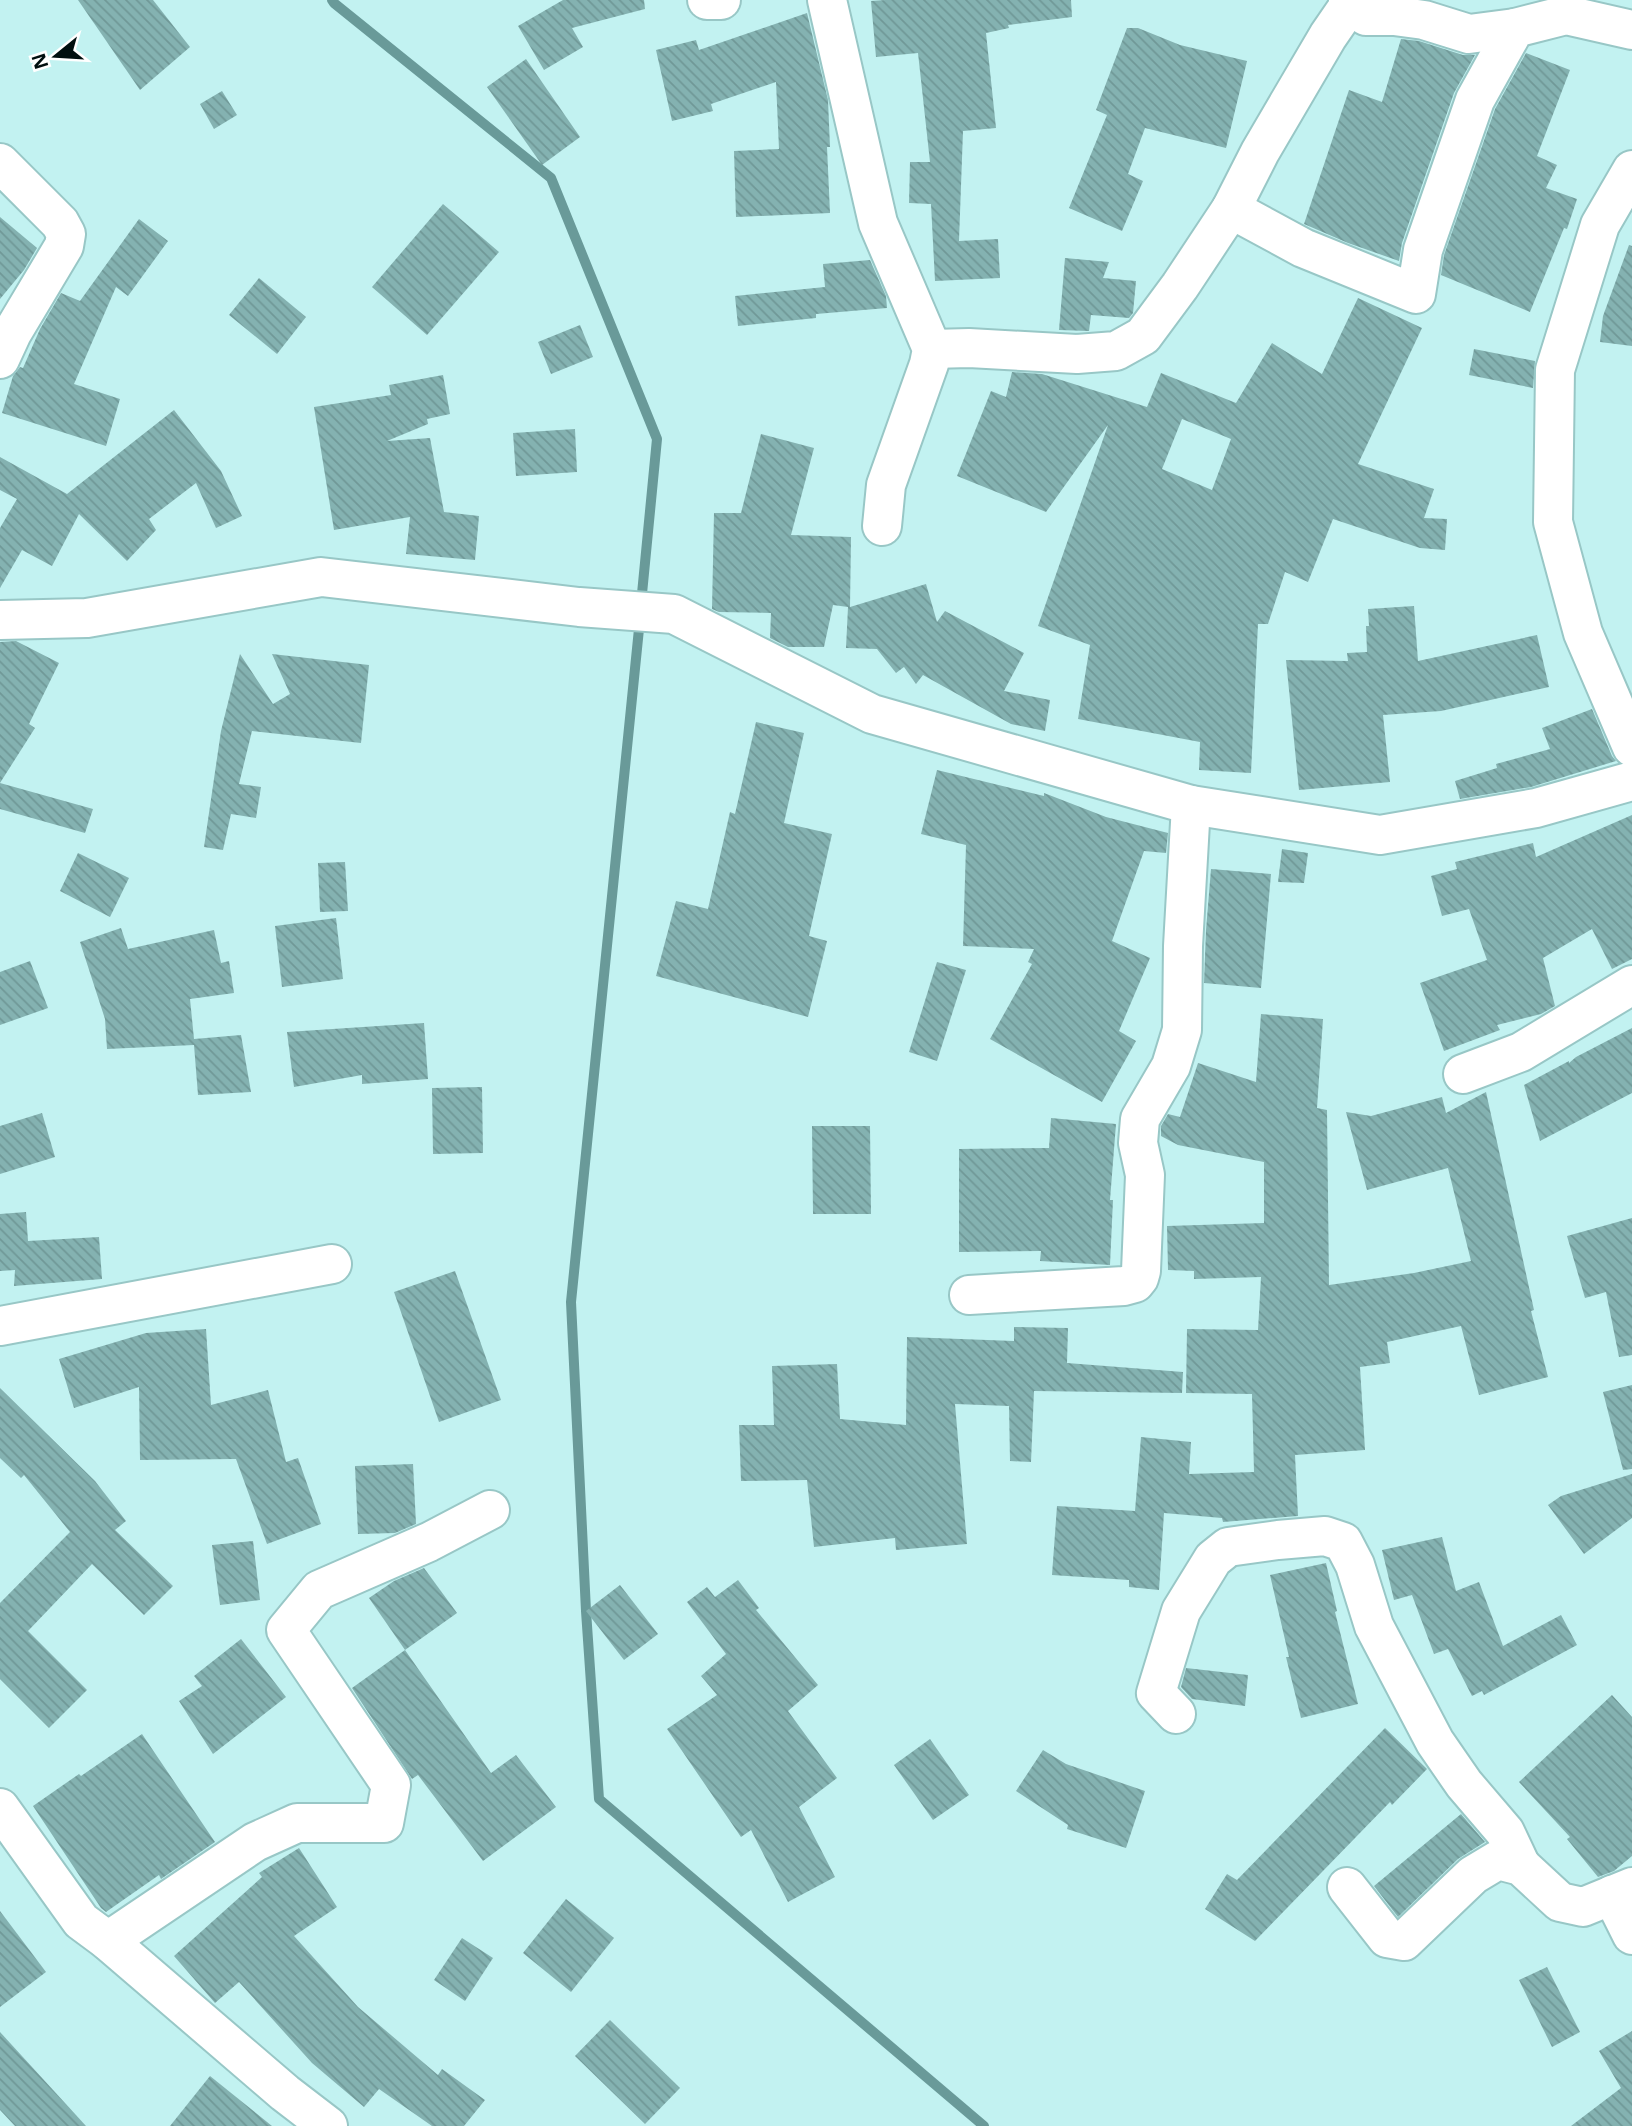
<svg xmlns="http://www.w3.org/2000/svg" width="1632" height="2126" viewBox="0 0 1632 2126" font-family="'Noto Sans',sans-serif">
<defs>
<pattern id="building-back-hatch" width="6" height="6" patternUnits="userSpaceOnUse" patternTransform="scale(1.75)"><rect width="6" height="6" fill="#84b2b1"/><path d="M-1 5l2 2M0 0l6 6M5-1l2 2" fill="none" stroke="#709897"/></pattern>
</defs>
<rect width="100%" height="100%" fill="#c2f2f1"/>
<g fill="none" stroke-linecap="round" stroke-linejoin="round">
<g stroke="#699a99" stroke-width="10">
<polyline points="332,0 334,3 551,178 657,439 641,604"/>
<polyline points="640,619 571,1302 586,1611 599,1799 984,2126"/>
</g>
</g>
<g fill="url(#building-back-hatch)" fill-rule="evenodd">
<polygon points="78,0 153,0 190,47 140,90"/>
<polygon points="563,0 644,0 645,9 572,28 583,47 544,70 518,26"/>
<polygon points="885,0 1071,0 1072,17 1008,25 1009,28 986,33 996,128 963,131 959,241 998,239 1000,278 935,281 931,204 909,203 910,162 930,162 918,53 876,57 871,1"/>
<polygon points="807,13 828,100 830,147 827,147 830,213 736,217 734,151 779,149 776,82 711,104 713,111 672,121 656,50 696,40 699,50"/>
<polygon points="1127,28 1138,28 1180,45 1247,61 1226,148 1145,128 1128,174 1143,181 1122,231 1069,208 1107,115 1096,110"/>
<polygon points="1401,39 1419,41 1463,55 1475,55 1454,93 1402,243 1399,261 1348,243 1304,224 1349,90 1382,102"/>
<polygon points="1526,53 1570,70 1537,156 1557,165 1546,188 1577,199 1567,229 1564,228 1530,312 1441,275 1444,255 1495,109"/>
<polygon points="526,59 580,137 542,165 487,87"/>
<polygon points="222,91 237,115 214,129 200,104"/>
<polygon points="443,204 499,252 427,335 372,287"/>
<polygon points="0,217 37,248 24,270 0,299"/>
<polygon points="139,219 168,241 128,296 116,287 74,384 120,399 106,446 2,413 13,376 20,367 23,368 40,329 61,293 80,301"/>
<polygon points="1629,245 1632,246 1632,346 1600,342 1603,316"/>
<polygon points="1065,258 1109,262 1103,278 1136,281 1133,313 1129,318 1091,315 1089,331 1059,330"/>
<polygon points="870,260 886,296 887,308 816,314 816,318 738,326 735,296 825,287 823,264"/>
<polygon points="259,278 306,317 277,354 229,315"/>
<path d="M1358,298L1422,328L1358,464L1434,489L1424,518L1447,519L1445,550L1420,548L1333,519L1308,582L1285,572L1268,624H1258L1251,773L1199,770L1200,742L1078,719L1090,645L1038,626L1108,425L1046,512L957,476L991,391L1006,397L1012,372L1042,374L1147,407L1161,373L1236,403L1272,343L1322,374ZM1182,419L1231,439L1212,490L1162,469Z"/>
<polygon points="580,325 593,357 551,374 538,342"/>
<polygon points="1474,349 1535,361 1533,388 1469,375"/>
<polygon points="443,375 450,414 427,419 428,424 387,441 430,438 444,512 479,516 475,560 406,554 410,517 334,530 314,407 391,395 389,385"/>
<polygon points="174,410 221,471 242,516 216,528 196,483 149,519 156,530 127,561 79,514 52,566 22,550 0,588 0,528 17,499 0,490 0,457 67,494"/>
<polygon points="575,429 577,472 516,476 513,433"/>
<polygon points="761,434 814,448 791,535 851,537 850,607 926,584 937,622 945,611 1024,653 1004,691 1050,700 1045,731 1011,724 923,675 916,684 904,667 896,673 877,649 846,648 848,607 833,605 824,647 788,647 770,638 771,613 719,612 712,609 714,513 741,513"/>
<polygon points="1414,606 1418,661 1537,635 1549,687 1441,711 1383,715 1390,782 1299,790 1286,660 1348,661 1347,653 1367,652 1366,626 1369,626 1368,609"/>
<polygon points="16,641 59,663 29,724 35,728 0,783 0,642"/>
<polygon points="240,654 273,704 290,694 272,654 369,665 361,743 252,731 239,784 261,787 256,818 231,814 223,850 204,847 221,731"/>
<polygon points="1592,709 1612,756 1616,761 1531,787 1460,799 1455,781 1497,768 1496,764 1550,749 1542,728"/>
<polygon points="756,722 804,733 784,823 832,834 809,936 827,941 808,1017 656,976 676,901 708,909 730,812 735,814"/>
<polygon points="937,770 1044,796 1044,793 1106,817 1168,833 1166,853 1144,851 1112,941 1150,958 1119,1031 1136,1041 1102,1102 990,1039 1032,964 1028,962 1034,949 963,946 966,845 921,834"/>
<polygon points="0,783 93,809 85,833 0,809"/>
<polygon points="1632,815 1632,959 1612,969 1592,929 1543,958 1555,1006 1541,1014 1497,1025 1500,1030 1444,1051 1420,983 1487,960 1469,909 1442,916 1431,876 1457,869 1455,862 1533,843 1536,857"/>
<polygon points="1282,849 1308,853 1304,883 1278,882"/>
<polygon points="78,853 129,878 110,917 60,891"/>
<polygon points="345,862 348,911 320,912 318,863"/>
<polygon points="1211,869 1271,874 1261,988 1204,983 1206,930"/>
<polygon points="336,918 343,979 282,987 275,926"/>
<polygon points="121,928 128,949 214,930 221,963 229,961 234,993 190,999 194,1039 241,1035 251,1092 198,1095 194,1045 107,1049 105,1019 80,942"/>
<polygon points="30,961 48,1008 0,1025 0,972"/>
<polygon points="937,962 966,970 937,1061 909,1052"/>
<polygon points="1261,1014 1323,1019 1317,1108 1327,1110 1329,1285 1414,1273 1471,1261 1448,1168 1367,1190 1346,1112 1371,1116 1442,1097 1446,1113 1486,1092 1534,1310 1531,1311 1548,1377 1479,1395 1461,1326 1387,1342 1390,1363 1360,1367 1365,1450 1295,1455 1298,1516 1223,1522 1222,1518 1164,1513 1159,1590 1129,1587 1129,1580 1052,1575 1057,1506 1135,1511 1141,1437 1191,1442 1189,1474 1254,1472 1252,1394 1186,1393 1187,1329 1258,1330 1261,1277 1194,1279 1194,1271 1168,1270 1167,1226 1264,1223 1264,1162 1178,1145 1161,1136 1161,1126 1168,1114 1180,1117 1198,1063 1256,1082"/>
<polygon points="424,1023 428,1079 362,1084 362,1075 294,1087 287,1032"/>
<polygon points="1632,1028 1632,1093 1540,1141 1524,1085 1569,1061 1569,1063 1576,1057"/>
<polygon points="482,1087 483,1153 433,1154 432,1088"/>
<polygon points="42,1113 55,1157 0,1174 0,1126"/>
<polygon points="1051,1118 1116,1124 1110,1200 1113,1200 1110,1265 1040,1261 1041,1251 959,1252 959,1149 1049,1148"/>
<polygon points="812,1126 870,1126 871,1214 813,1214"/>
<polygon points="26,1212 28,1241 99,1237 102,1279 14,1286 15,1270 0,1271 0,1214"/>
<polygon points="1632,1218 1632,1355 1619,1357 1606,1292 1585,1298 1567,1236"/>
<polygon points="455,1271 501,1400 439,1422 394,1292"/>
<polygon points="1014,1327 1068,1328 1067,1363 1183,1372 1182,1393 1034,1391 1031,1462 1010,1461 1009,1406 955,1404 967,1544 896,1550 895,1538 814,1547 807,1480 741,1481 739,1425 774,1425 772,1366 837,1364 840,1419 906,1425 907,1337 1014,1341"/>
<polygon points="206,1329 211,1405 268,1390 286,1462 298,1458 321,1524 267,1544 236,1459 140,1460 139,1387 74,1408 59,1359 146,1333"/>
<polygon points="1632,1385 1632,1469 1623,1470 1603,1392"/>
<polygon points="0,1388 95,1481 126,1521 115,1530 173,1586 144,1615 92,1564 28,1631 87,1690 49,1728 0,1679 0,1603 70,1532 24,1475 21,1478 0,1458"/>
<polygon points="413,1464 416,1524 395,1533 358,1534 355,1466"/>
<polygon points="1632,1474 1632,1518 1584,1554 1548,1505 1561,1496"/>
<polygon points="1442,1537 1456,1591 1479,1582 1503,1646 1561,1615 1577,1645 1484,1695 1482,1691 1472,1696 1448,1649 1434,1654 1412,1595 1394,1600 1382,1550"/>
<polygon points="253,1541 260,1600 220,1605 212,1545"/>
<polygon points="1326,1563 1337,1611 1335,1612 1358,1704 1301,1718 1286,1657 1289,1657 1270,1575"/>
<polygon points="424,1568 457,1613 405,1650 369,1598 394,1581"/>
<polygon points="738,1580 759,1608 756,1610 818,1685 788,1711 837,1778 799,1807 835,1877 788,1902 751,1830 741,1837 667,1729 717,1695 701,1676 726,1654 687,1602 707,1587 715,1597"/>
<polygon points="620,1585 658,1634 624,1660 586,1611"/>
<polygon points="241,1639 286,1697 213,1754 179,1701 202,1686 194,1676"/>
<polygon points="405,1650 491,1773 516,1755 556,1807 483,1861 418,1775 412,1779 352,1688"/>
<polygon points="1186,1668 1248,1675 1245,1706 1192,1699 1181,1687"/>
<polygon points="1612,1695 1632,1717 1632,1856 1614,1871 1598,1877 1567,1839 1570,1837 1519,1782"/>
<polygon points="1385,1728 1427,1769 1392,1805 1390,1802 1255,1941 1205,1909 1227,1874 1237,1880"/>
<polygon points="142,1734 215,1842 161,1879 159,1875 106,1912 101,1908 33,1806 79,1774 81,1776"/>
<polygon points="930,1739 969,1795 933,1820 894,1765"/>
<polygon points="1043,1750 1066,1764 1145,1791 1126,1848 1067,1829 1068,1825 1016,1791"/>
<polygon points="1461,1814 1485,1842 1458,1859 1398,1917 1374,1886"/>
<polygon points="299,1848 337,1907 294,1936 358,2007 438,2075 442,2069 485,2100 464,2126 432,2126 379,2089 364,2107 312,2063 239,1982 215,2003 174,1956 262,1877 259,1873"/>
<polygon points="566,1899 614,1938 571,1992 523,1953"/>
<polygon points="0,1911 46,1972 0,2007"/>
<polygon points="462,1938 493,1958 465,2001 434,1980"/>
<polygon points="1547,1967 1580,2032 1552,2047 1519,1980"/>
<polygon points="610,2020 680,2088 645,2124 575,2056"/>
<polygon points="1632,2031 1632,2126 1571,2126 1621,2088 1599,2051"/>
<polygon points="0,2032 86,2126 15,2126 0,2110"/>
<polygon points="210,2076 272,2126 170,2126"/>
</g>
<g fill="none" stroke-linecap="round" stroke-linejoin="round">
<g stroke="#98c7c6" stroke-width="42">
<g id="street">
<polyline points="707,0 721,0"/>
<polyline points="827,0 878,223 932,349 929,364 886,485 882,526"/>
<polyline points="1348,0 1366,16 1394,16 1424,20 1469,34 1515,28"/>
<polyline points="0,163 60,223 66,234 64,246 12,333 0,359"/>
<polyline points="1632,170 1600,225 1555,370 1553,522 1583,633 1632,747"/>
<polyline points="1231,209 1260,152 1328,36 1350,4"/>
<polyline points="932,349 969,348 1077,354 1116,351 1143,336 1180,286 1231,209 1303,248 1416,294 1423,250 1475,100 1515,28 1566,15 1632,30"/>
<polyline points="0,620 87,618 321,577 579,607 674,614 872,714 1191,805 1380,835 1536,808 1632,781"/>
<polyline points="1463,1074 1521,1052 1632,985"/>
<polyline points="969,1295 1124,1286 1135,1283 1139,1278 1141,1271 1145,1175 1138,1143 1140,1119 1171,1066 1182,1030 1183,946 1191,805"/>
<polyline points="0,1326 332,1264"/>
<polyline points="1176,1714 1156,1693 1181,1611 1213,1559 1228,1547 1278,1540 1325,1536 1343,1542 1355,1565 1374,1626 1435,1742 1464,1784 1505,1832 1521,1866"/>
<polyline points="0,1808 81,1921 108,1941 255,1842 297,1823 384,1823 391,1785 286,1630 319,1590 429,1542 490,1510"/>
<polyline points="1347,1887 1387,1938 1404,1941 1473,1875 1498,1860 1521,1866 1560,1902 1583,1907 1632,1887"/>
<polyline points="1612,1895 1632,1935"/>
<polyline points="108,1941 285,2093 328,2126"/>
</g>
</g>
<use href="#street" stroke="#fff" stroke-width="38"/>
</g>
<g transform="translate(56 56) rotate(252)" stroke="#ffffff" stroke-width="5" paint-order="stroke">
<path d="M0-5L12 26L0 18L-12 26Z" fill="#010f0f"/>
<text y="-10" font-size="19" font-weight="bold" text-anchor="middle" fill="#010f0f">N</text>
</g>
</svg>
